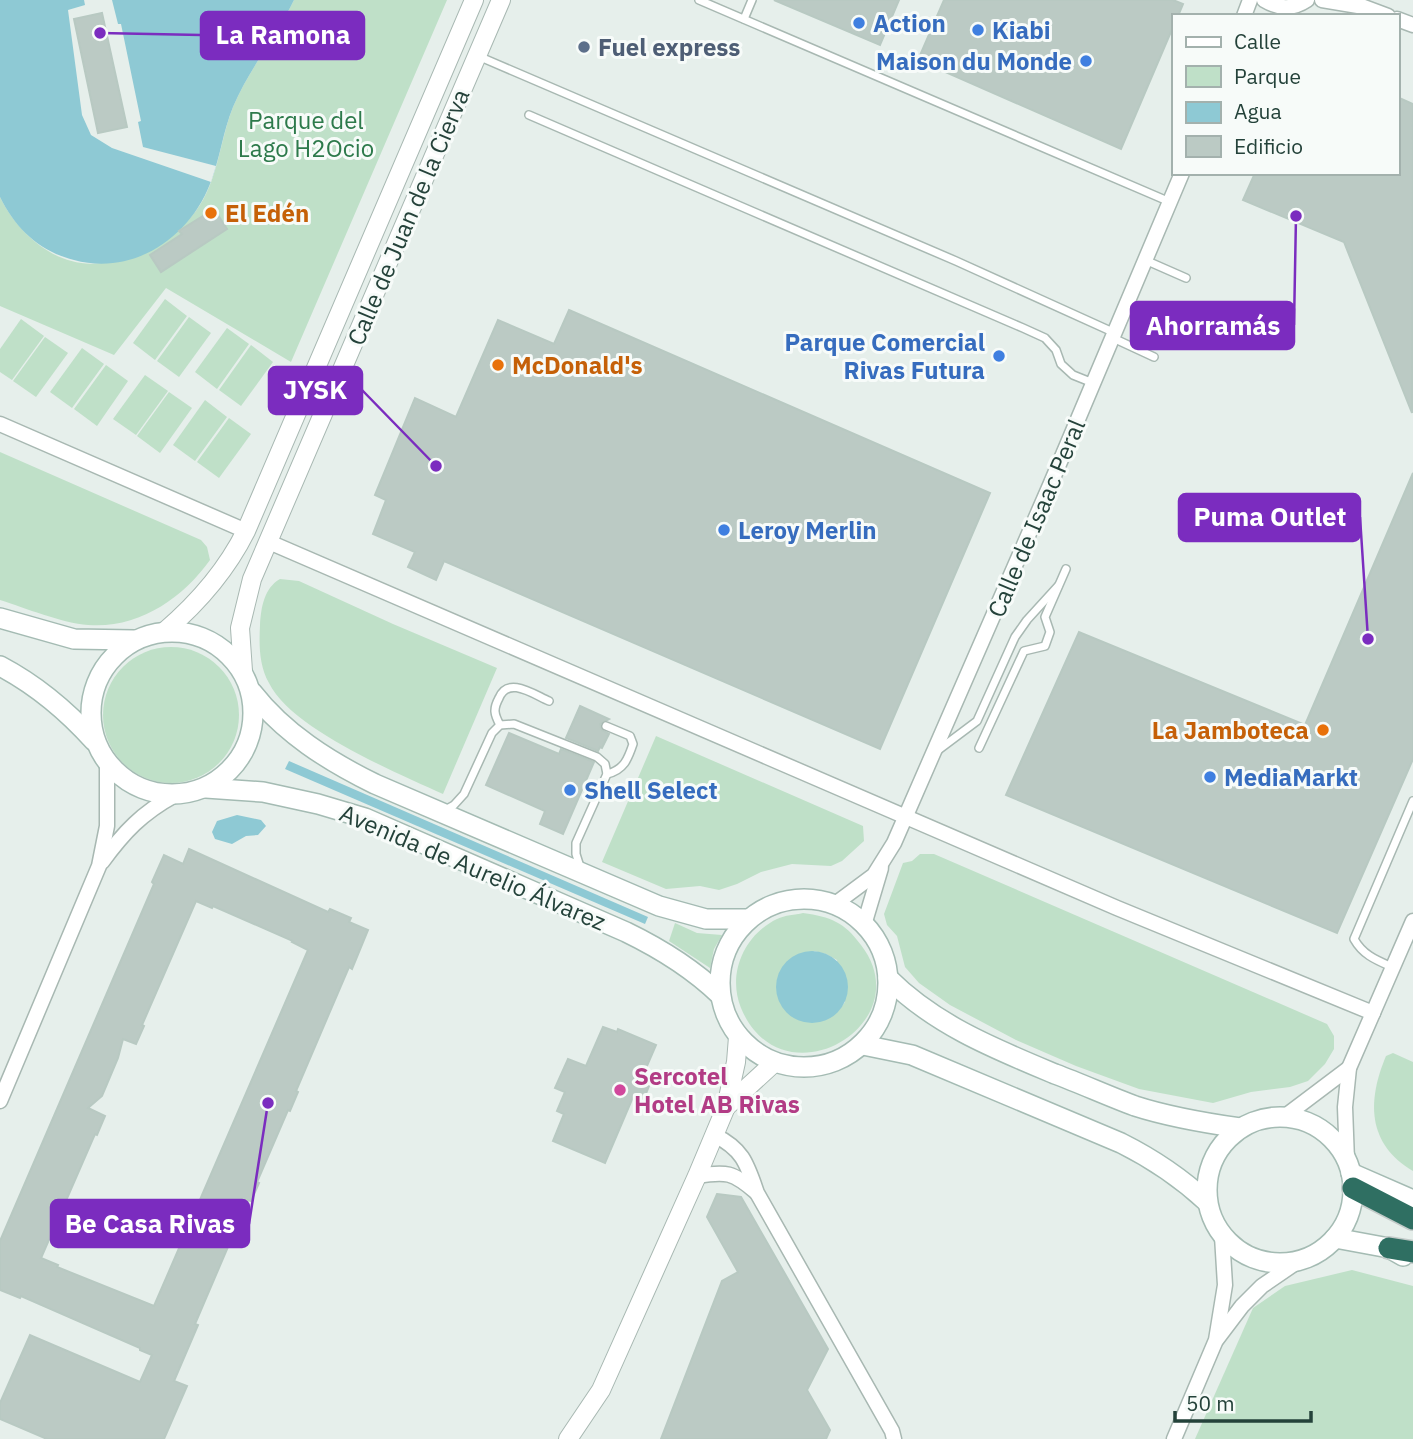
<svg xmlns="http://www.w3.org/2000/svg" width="1413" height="1439" viewBox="0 0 1413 1439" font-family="'IBM Plex Sans',sans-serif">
<rect width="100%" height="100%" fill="#e6efeb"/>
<g fill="#bfe0c8" fill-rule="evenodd">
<path d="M294,0H447L291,362L166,288L114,355L0,306V197C18,234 57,269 101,263C114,261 137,246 149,239C161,233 182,227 191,217C218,187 219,142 233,107C249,69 276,37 294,0Z"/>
<polygon points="165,299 187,316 155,360 133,343"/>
<polygon points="189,317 211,333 179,377 157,361"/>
<polygon points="21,319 44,336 12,380 0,372 0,349"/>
<polygon points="227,328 249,344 217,389 195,372"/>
<polygon points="45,337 68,353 36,397 13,381"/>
<polygon points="251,345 273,362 241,406 219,390"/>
<polygon points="82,348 104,364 72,408 50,392"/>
<polygon points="106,365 128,381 97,426 74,409"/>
<polygon points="145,375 168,391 136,435 113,419"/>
<polygon points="169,392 192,408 160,453 137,436"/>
<polygon points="205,400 227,417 195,461 173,445"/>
<polygon points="229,418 251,434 219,478 197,462"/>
<path d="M0,452L201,540L207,547L210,560C182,599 138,629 88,625C62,623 25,608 0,600Z"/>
<path d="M280,579L299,581L393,624L497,668L443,794C397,773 291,729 269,683C259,665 259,645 260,625C261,608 264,588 280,579Z"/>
<circle cx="171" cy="715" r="68"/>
<polygon points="656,736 863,826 864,841 842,861 831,866 792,864 761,872 737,884 719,890 700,886 666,889 602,862"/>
<polygon points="920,854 934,854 1327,1024 1334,1036 1334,1049 1325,1064 1308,1081 1290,1087 1251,1092 1213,1103 1139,1089 1076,1066 1016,1040 950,1005 919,983 905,967 897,936 887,925 884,914 903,863 912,861"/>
<path d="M803,913C831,917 844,922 861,945C922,1024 782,1106 741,1008C727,974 744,935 777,919C785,915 795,915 803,913ZM814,951L826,954L837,960L845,1002C833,1020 818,1026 797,1019Z"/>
<polygon points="675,923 697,933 722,935 714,949 710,968 669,941"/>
<path d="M1393,1053L1413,1062V1171C1367,1144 1367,1101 1386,1056Z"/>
<polygon points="1352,1270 1413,1286 1413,1439 1195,1439 1253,1308 1285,1286"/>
</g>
<g fill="#8ec9d4">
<path d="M0,0H294C276,37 249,69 233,107C223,131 220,159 210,184C189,238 133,276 74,260C39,251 16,229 0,197Z"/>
<polygon points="289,761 648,917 645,924 285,769"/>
<polygon points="237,815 261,820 266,826 258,835 246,836 232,844 215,839 212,832 217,821"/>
<circle cx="812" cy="987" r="36"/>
</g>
<polygon fill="#e6efeb" points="84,0 112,0 118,24 121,24 141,121 138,122 143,147 216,166 211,182 112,148 91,135 82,115 68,10 85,5"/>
<g fill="#bbcac4" stroke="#b8c9c2" stroke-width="2" fill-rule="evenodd">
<polygon points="774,0 899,0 880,45"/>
<polygon points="944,0 1173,0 1183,4 1178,16 1173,16 1173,27 1121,149 918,60"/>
<polygon points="102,13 127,127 98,133 74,19"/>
<polygon points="1397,97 1413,104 1412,413 1344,242 1243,200 1255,173 1397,173"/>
<polygon points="214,209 227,229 161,272 150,255 182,234 179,231"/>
<polygon points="569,310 990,493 880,749 444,561 436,580 408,567 415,552 373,534 386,500 375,495 415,398 456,417 498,320 554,344"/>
<polygon points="1413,473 1413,759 1337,933 1006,795 1079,632 1305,725"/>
<polygon points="580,706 609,719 600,724 602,730 609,734 602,748 600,747 598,751 566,738"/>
<polygon points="509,733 559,754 561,749 594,762 563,834 540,824 545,811 486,785"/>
<path d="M189,849L328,912L330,909L351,918L349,922L368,930L352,969L349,967L296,1091L298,1092L290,1111L288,1110L257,1182L259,1183L251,1201L248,1200L195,1324L198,1325L174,1381L187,1386L164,1439H47L0,1419V1403L30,1335L140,1382L152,1355L140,1350V1348L21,1296L20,1298L0,1290V1241L154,884L152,882L164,855L183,864ZM196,901L212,908L213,906L293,941L292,942L308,950L154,1306L57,1267L58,1265L41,1258L95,1134L97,1135L105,1116L88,1108L102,1096L118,1058L123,1039L136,1044L144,1026L142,1025Z"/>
<polygon points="603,1027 617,1032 618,1029 656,1045 640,1082 649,1086 643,1101 633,1097 605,1163 553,1141 564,1114 557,1111 565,1092 555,1088 568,1059 586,1066"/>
<polygon points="717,1194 741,1197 828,1349 807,1390 830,1430 826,1439 661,1439 722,1281 738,1272 707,1217"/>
</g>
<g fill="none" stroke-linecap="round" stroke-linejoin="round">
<g stroke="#a8b8b2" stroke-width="10">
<g id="service">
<polyline points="699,0 1170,202"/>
<polyline points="744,19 752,0"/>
<polyline points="478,56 956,261 1115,333"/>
<polyline points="529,115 1023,328 1045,338 1056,350 1061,364 1073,375 1093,383"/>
<polyline points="1145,260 1186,278"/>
<polyline points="1113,338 1154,357"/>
<path d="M500,725C494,714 493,709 499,698C508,676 533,694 549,701"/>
<path d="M606,726L630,736L633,744C628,759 624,770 607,774"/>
<polyline points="979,748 1024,651 1045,646 1050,632 1045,617 1066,569"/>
<polyline points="937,751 977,721 1015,637 1027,620 1058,586"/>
<polyline points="445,810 454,805 464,794 492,733 500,725 514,724 597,757 605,764 607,774 576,843 576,854 581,870"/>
<path d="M1392,967C1376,960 1363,955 1354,939L1413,801"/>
</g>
</g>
<g stroke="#a8b8b2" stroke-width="17">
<g id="minor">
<path d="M1264,0C1279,9 1292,10 1307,0"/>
<polyline points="1322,0 1364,7 1388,16"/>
<polyline points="1244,16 1250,0"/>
<polyline points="1397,19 1413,25"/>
<polyline points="0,424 246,531"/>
<polyline points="269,542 1117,908 1373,1013"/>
<path d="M102,862C124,832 142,813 175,795"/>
<polyline points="835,904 874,875 894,843 1051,483 1182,173"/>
<polyline points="864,925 881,868"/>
<polyline points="0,1101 99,866 107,826 107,762"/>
<polyline points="1284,1117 1349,1068"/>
<path d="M714,1135C743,1149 747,1164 757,1193L892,1431L894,1439"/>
<polyline points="1347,1161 1345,1107 1349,1068 1413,921"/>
<path d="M697,1176C726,1171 733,1172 756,1192"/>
<polyline points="1217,1339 1242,1306 1262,1286 1297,1262"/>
<polyline points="1174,1439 1216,1340 1225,1285 1222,1236"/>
</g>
</g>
<g stroke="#a8b8b2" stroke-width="20">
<g id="tertiary">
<path d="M165,631C199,602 226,571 246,531L474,0"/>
<polyline points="243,671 240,628 252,579 501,0"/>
<polyline points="726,1107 775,1062"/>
<polyline points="568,1439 601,1390 697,1176 726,1107 736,1062 738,1037"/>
</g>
</g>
<g stroke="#a4bbb3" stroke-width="22">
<g id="secondary">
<polyline points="0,618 74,639 134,640"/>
<circle cx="172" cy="713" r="81"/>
<path d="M0,666C36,685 67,711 94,741"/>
<path d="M252,692C284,733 328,761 375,784L659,906L706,919H749"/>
<path d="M206,788L263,792L318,804L365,818L626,932C661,949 692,968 720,995"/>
<circle cx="804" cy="983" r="84"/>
<path d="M888,978C935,1025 995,1049 1055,1074C1082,1084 1108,1096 1135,1106C1169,1117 1205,1123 1240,1128"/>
<path d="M863,1045L912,1055L1121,1143C1153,1159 1180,1177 1207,1202"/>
<circle cx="1280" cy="1190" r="73"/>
<polyline points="1351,1173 1413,1200"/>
<polyline points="1335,1238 1389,1248 1403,1256"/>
</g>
</g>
<g stroke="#c2cac8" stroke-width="24">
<g id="motorway">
<polyline points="1353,1188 1413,1219"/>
<polyline points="1389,1248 1413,1252"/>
</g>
</g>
<use href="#service" stroke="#fff" stroke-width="7"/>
<use href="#minor" stroke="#fff" stroke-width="14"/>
<use href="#tertiary" stroke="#fff" stroke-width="18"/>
<use href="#secondary" stroke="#fff" stroke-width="19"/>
<use href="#motorway" stroke="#2f6f62" stroke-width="21"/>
</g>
<g fill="#3f7fe0" stroke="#f7fbf9" stroke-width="2.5">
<circle cx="859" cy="23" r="7"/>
<circle cx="978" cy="30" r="7"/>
<circle cx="1086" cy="61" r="7"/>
<circle cx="999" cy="356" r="7"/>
<circle cx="724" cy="530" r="7"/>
<circle cx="1210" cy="777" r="7"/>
<circle cx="570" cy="790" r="7"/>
</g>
<circle fill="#5c6f8a" stroke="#f7fbf9" stroke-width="2.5" cx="584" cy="47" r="7"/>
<g fill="#e8710a" stroke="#f7fbf9" stroke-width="2.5">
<circle cx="211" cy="213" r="7"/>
<circle cx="498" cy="365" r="7"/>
<circle cx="1323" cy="730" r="7"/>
</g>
<circle fill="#d1479c" stroke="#f7fbf9" stroke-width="2.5" cx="620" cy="1090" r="7"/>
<g text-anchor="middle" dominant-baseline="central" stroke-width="6" stroke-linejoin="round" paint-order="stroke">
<g font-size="24" font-weight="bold" fill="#366cbe" stroke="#f7fbf9" text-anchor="start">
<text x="873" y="23">Action</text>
<text x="992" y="30">Kiabi</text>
<text x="1072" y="61" text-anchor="end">Maison du Monde</text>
<text x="985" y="342" text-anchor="end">Parque Comercial<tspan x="985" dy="28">Rivas Futura</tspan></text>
<text x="738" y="530">Leroy Merlin</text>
<text x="1224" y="777">MediaMarkt</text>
<text x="584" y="790">Shell Select</text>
</g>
<g font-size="24" font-weight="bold" fill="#4e5e75" stroke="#f7fbf9" text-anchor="start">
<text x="598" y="47">Fuel express</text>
</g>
<g font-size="24" fill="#2d7a4b" stroke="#f7fbf9">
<text x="306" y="120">Parque del<tspan x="306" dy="28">Lago H2Ocio</tspan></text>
</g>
<g font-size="24" font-weight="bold" fill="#c56008" stroke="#f7fbf9" text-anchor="start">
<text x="225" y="213">El Edén</text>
<text x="512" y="365">McDonald's</text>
<text x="1309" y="730" text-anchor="end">La Jamboteca</text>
</g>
<g font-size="24" fill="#24423a" stroke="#f7fbf9">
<text transform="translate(408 217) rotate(-67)">Calle de Juan de la Cierva</text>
<text transform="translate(1036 518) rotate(-67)">Calle de Isaac Peral</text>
<text transform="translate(473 867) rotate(23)">Avenida de Aurelio Álvarez</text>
</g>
<g font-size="24" font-weight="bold" fill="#b23c85" stroke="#f7fbf9" text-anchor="start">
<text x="634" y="1076">Sercotel<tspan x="634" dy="28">Hotel AB Rivas</tspan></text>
</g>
</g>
<path fill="none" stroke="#7b2cbf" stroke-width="2.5" d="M100 33L201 35M1296 216L1294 325M436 466L362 390M1368 639L1360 517M268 1103L249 1224"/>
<g fill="#7b2cbf" stroke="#f7fbf9" stroke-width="2.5">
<circle cx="100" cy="33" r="7"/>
<circle cx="1296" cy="216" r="7"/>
<circle cx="436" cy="466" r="7"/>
<circle cx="1368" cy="639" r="7"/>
<circle cx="268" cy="1103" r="7"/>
</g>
<g fill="#7b2cbf" stroke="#7b2cbf" stroke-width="2.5">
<rect x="201" y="12" width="163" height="47" rx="7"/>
<rect x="1131" y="302" width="163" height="47" rx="7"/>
<rect x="269" y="367" width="93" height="47" rx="7"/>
<rect x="1179" y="494" width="181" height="47" rx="7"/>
<rect x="51" y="1200" width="198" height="47" rx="7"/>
</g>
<g font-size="26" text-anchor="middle" font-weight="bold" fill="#fff">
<text x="283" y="44">La Ramona</text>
<text x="1213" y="335">Ahorramás</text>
<text x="315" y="399">JYSK</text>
<text x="1270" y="526">Puma Outlet</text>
<text x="150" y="1233">Be Casa Rivas</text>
</g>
<rect x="1172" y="14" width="228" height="161" fill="#f7fbf9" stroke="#a3b1ad" stroke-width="2"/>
<rect x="1186" y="37" width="35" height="10" fill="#ffffff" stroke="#a3b1ad" stroke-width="2"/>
<text x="1234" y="49" font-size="21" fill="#24423a">Calle</text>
<rect x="1186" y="66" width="35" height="21" fill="#bfe0c8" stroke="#a3b1ad" stroke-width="2"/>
<text x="1234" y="84" font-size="21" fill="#24423a">Parque</text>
<rect x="1186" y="102" width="35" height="21" fill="#8ec9d4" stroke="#a3b1ad" stroke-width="2"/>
<text x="1234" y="119" font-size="21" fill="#24423a">Agua</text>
<rect x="1186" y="136" width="35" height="21" fill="#bbcac4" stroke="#a3b1ad" stroke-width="2"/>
<text x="1234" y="154" font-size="21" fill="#24423a">Edificio</text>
<path d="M1175 1411v10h136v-10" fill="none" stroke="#24423a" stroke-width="3.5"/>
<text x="1186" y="1411" font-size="21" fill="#24423a" stroke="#f7fbf9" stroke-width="5" paint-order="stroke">50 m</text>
</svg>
